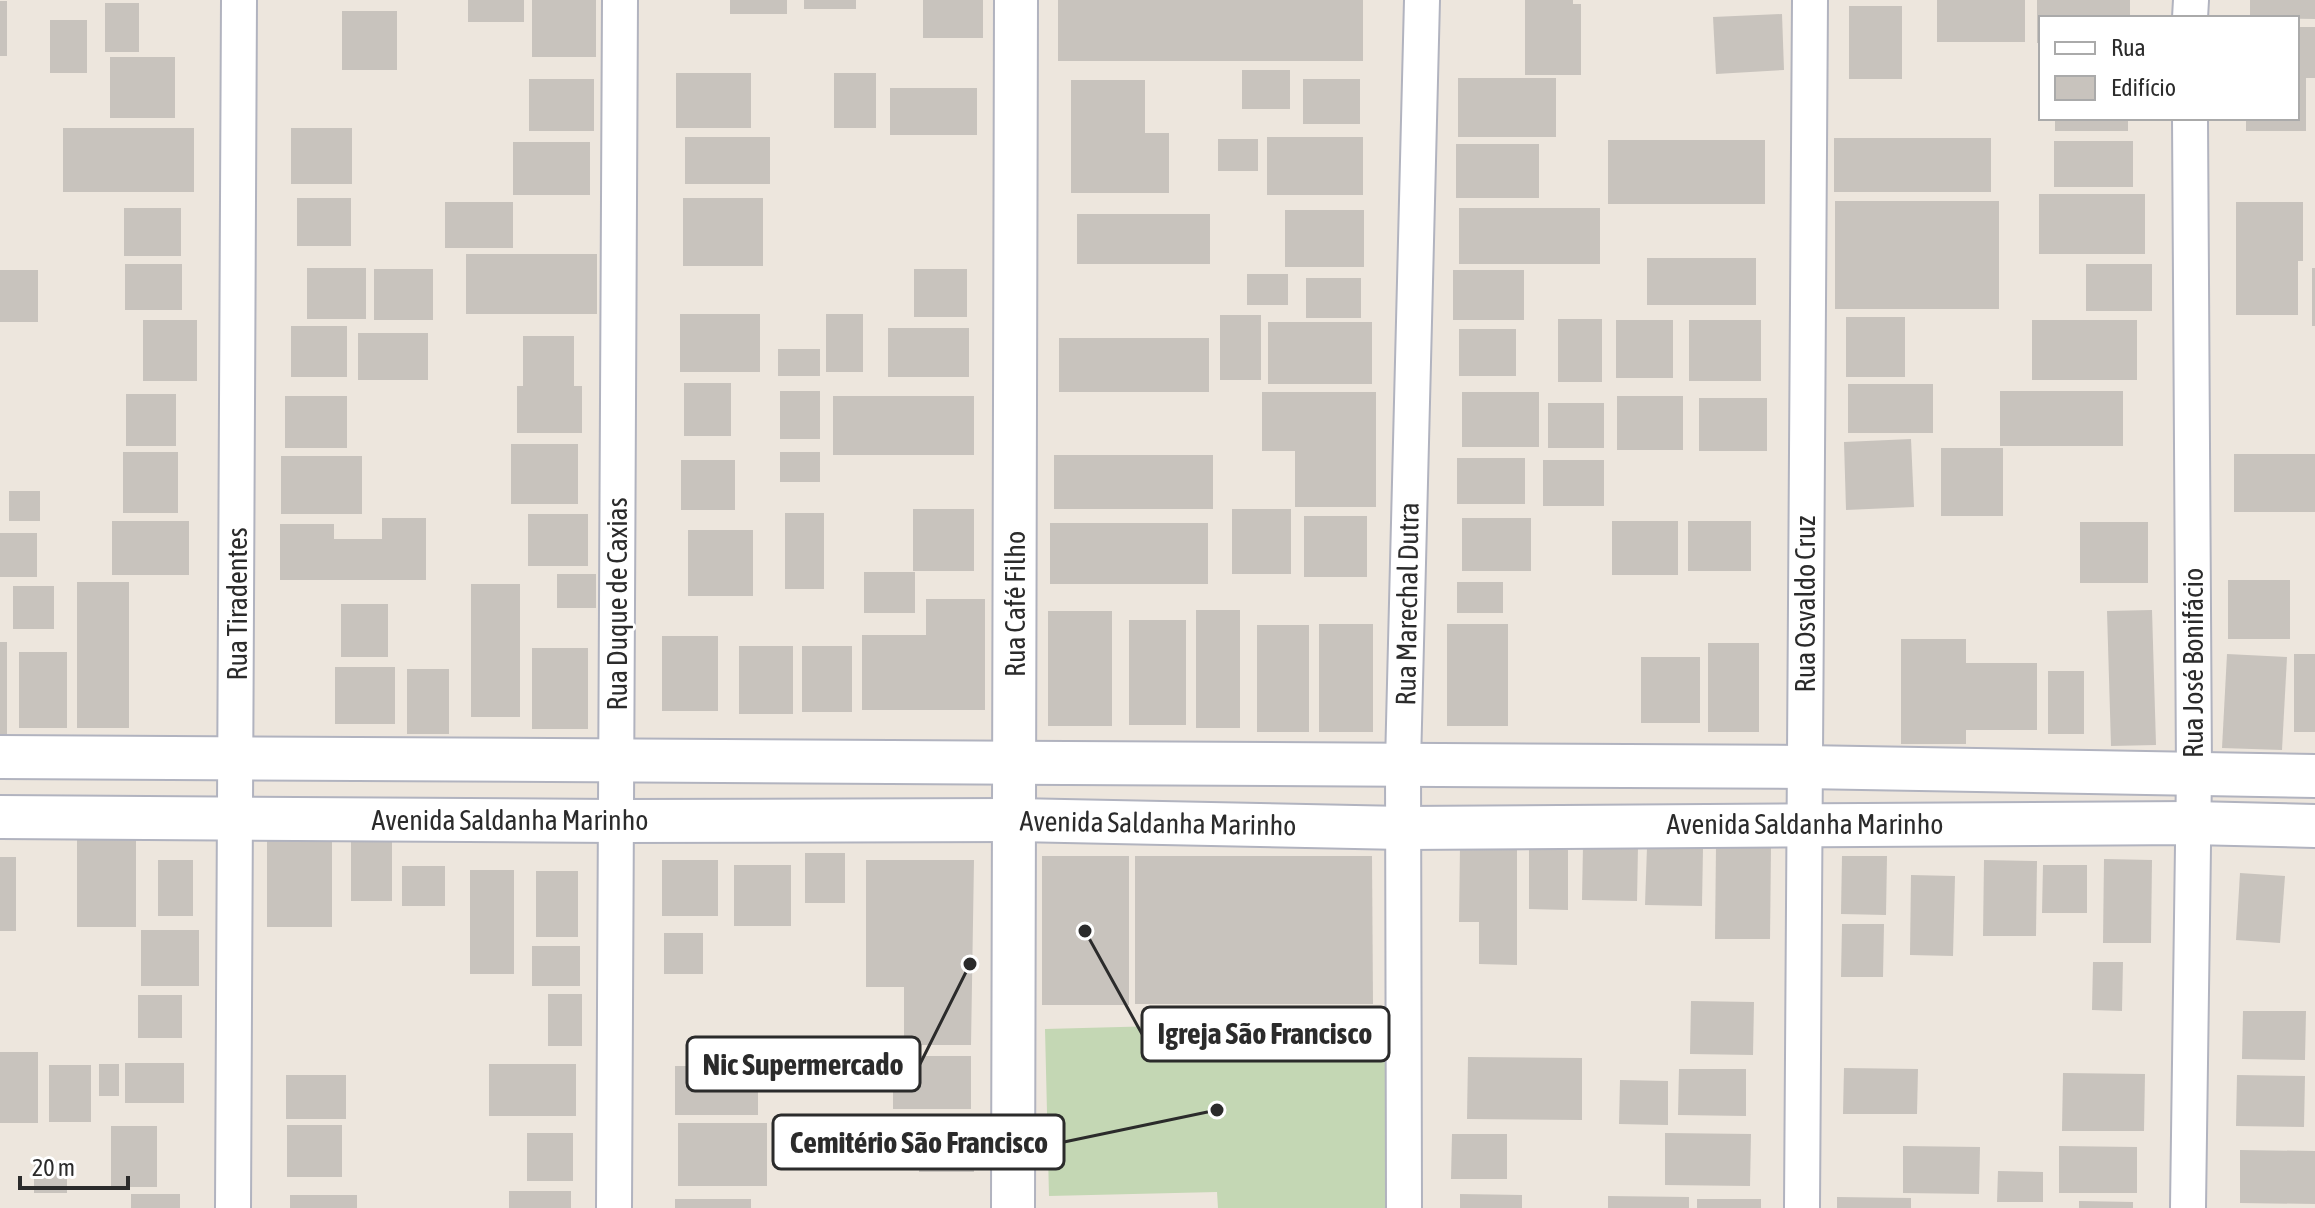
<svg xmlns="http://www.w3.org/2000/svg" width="2315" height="1208" viewBox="0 0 2315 1208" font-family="'Asap Condensed',sans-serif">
<rect width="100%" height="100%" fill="#ede6dd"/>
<polygon fill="#c4d7b4" points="1385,1020 1390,1208 1218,1208 1217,1192 1049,1196 1045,1029"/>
<g fill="#c8c3bd">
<rect x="468" y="0" width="56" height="22"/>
<rect x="532" y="0" width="64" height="57"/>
<rect x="730" y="0" width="57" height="14"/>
<rect x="804" y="0" width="52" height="9"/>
<rect x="923" y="0" width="60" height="38"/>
<rect x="1058" y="0" width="305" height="61"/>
<polygon points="1525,0 1573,0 1573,4 1581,4 1581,75 1525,75"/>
<rect x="1937" y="0" width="88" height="42"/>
<polygon points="2037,0 2130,0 2130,18 2041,18 2041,43 2037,43"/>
<polygon points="2250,0 2315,0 2315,19 2250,18"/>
<rect x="0" y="1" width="7" height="55"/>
<rect x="105" y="3" width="34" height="49"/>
<rect x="1849" y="6" width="53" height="73"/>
<rect x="342" y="11" width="55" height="59"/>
<polygon points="1782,14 1784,70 1716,74 1713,17"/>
<rect x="50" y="20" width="37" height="53"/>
<polygon points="2297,27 2315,27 2315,78 2306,78 2306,131 2246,131 2246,118 2297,118"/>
<rect x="110" y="57" width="65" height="61"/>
<rect x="1242" y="70" width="48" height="39"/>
<rect x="676" y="73" width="75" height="55"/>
<rect x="834" y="73" width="42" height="55"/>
<rect x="1458" y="78" width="98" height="59"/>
<rect x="529" y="79" width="65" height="52"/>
<rect x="1303" y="79" width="57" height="45"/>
<polygon points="1071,80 1145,80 1145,133 1169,133 1169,193 1071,193"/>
<rect x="890" y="88" width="87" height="47"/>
<rect x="2055" y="118" width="73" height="13"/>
<rect x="63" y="128" width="131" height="64"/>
<rect x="291" y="128" width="61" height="56"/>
<rect x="685" y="137" width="85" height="47"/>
<rect x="1267" y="137" width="96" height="58"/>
<rect x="1834" y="138" width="157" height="54"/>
<rect x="1218" y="139" width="40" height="32"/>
<rect x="1608" y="140" width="157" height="64"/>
<rect x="2054" y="141" width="79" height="46"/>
<rect x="513" y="142" width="77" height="53"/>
<rect x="1456" y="144" width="83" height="54"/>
<rect x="2039" y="194" width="106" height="60"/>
<rect x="297" y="198" width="54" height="48"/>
<rect x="683" y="198" width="80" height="68"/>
<rect x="1835" y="201" width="164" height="108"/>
<rect x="445" y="202" width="68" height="46"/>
<polygon points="2236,202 2303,202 2303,261 2298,261 2298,315 2236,315"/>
<rect x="124" y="208" width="57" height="48"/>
<rect x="1459" y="208" width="141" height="56"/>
<rect x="1285" y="210" width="79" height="57"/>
<rect x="1077" y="214" width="133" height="50"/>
<rect x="466" y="254" width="131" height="60"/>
<rect x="1647" y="258" width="109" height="47"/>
<rect x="125" y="264" width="57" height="46"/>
<rect x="2086" y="264" width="66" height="47"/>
<rect x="307" y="268" width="59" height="51"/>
<rect x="2312" y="268" width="3" height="58"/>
<rect x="374" y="269" width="59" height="51"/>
<rect x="914" y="269" width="53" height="48"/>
<rect x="0" y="270" width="38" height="52"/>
<rect x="1453" y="270" width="71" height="50"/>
<rect x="1247" y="274" width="41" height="31"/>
<rect x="1306" y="278" width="55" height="40"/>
<rect x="680" y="314" width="80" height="58"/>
<rect x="826" y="314" width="37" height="58"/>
<rect x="1220" y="315" width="41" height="65"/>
<rect x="1846" y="317" width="59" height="60"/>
<rect x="1558" y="319" width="44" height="63"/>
<rect x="143" y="320" width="54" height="61"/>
<rect x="1616" y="320" width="57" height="58"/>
<rect x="1689" y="320" width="72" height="61"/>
<rect x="2032" y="320" width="105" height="60"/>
<rect x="1268" y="322" width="104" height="62"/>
<rect x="291" y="326" width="56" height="51"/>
<rect x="888" y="328" width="81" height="49"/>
<rect x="1459" y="329" width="57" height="47"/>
<rect x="358" y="333" width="70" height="47"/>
<polygon points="523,336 574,336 574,386 582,386 582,433 517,433 517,386 523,386"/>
<rect x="1059" y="338" width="150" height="54"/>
<rect x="778" y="349" width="42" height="27"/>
<rect x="684" y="383" width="47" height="53"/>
<rect x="1848" y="384" width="85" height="49"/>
<rect x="780" y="391" width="40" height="48"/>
<rect x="2000" y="391" width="123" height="55"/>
<polygon points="1262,392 1376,392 1376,507 1295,507 1295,451 1262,451"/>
<rect x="1462" y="392" width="77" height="55"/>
<rect x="126" y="394" width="50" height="52"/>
<rect x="285" y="396" width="62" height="52"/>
<rect x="833" y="396" width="141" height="59"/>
<rect x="1617" y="396" width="66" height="54"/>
<rect x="1699" y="398" width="68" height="53"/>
<rect x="1548" y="403" width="56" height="45"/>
<polygon points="1911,439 1914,507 1846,510 1844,442"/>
<rect x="511" y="444" width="67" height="60"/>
<rect x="1941" y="448" width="62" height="68"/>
<rect x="123" y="452" width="55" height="61"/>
<rect x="780" y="452" width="40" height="30"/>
<rect x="2234" y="454" width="81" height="58"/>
<rect x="1054" y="455" width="159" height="54"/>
<rect x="281" y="456" width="81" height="58"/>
<rect x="1457" y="458" width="68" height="46"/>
<rect x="681" y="460" width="54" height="50"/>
<rect x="1543" y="460" width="61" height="46"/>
<rect x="9" y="491" width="31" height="30"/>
<rect x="913" y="509" width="61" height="62"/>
<rect x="1232" y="509" width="59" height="65"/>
<rect x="785" y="513" width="39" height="76"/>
<rect x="528" y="514" width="60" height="52"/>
<rect x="1304" y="516" width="63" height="61"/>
<polygon points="382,518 426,518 426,580 280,580 280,524 334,524 334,539 382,539"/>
<rect x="1462" y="518" width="69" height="53"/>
<rect x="112" y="521" width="77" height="54"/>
<rect x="1612" y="521" width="66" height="54"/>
<rect x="1688" y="521" width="63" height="50"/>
<rect x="2080" y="522" width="68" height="61"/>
<rect x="1050" y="523" width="158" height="61"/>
<rect x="688" y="530" width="65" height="66"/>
<rect x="0" y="533" width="37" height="44"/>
<rect x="864" y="572" width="51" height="41"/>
<rect x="557" y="574" width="39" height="34"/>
<rect x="2228" y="580" width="62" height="59"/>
<rect x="77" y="582" width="52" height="146"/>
<rect x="1457" y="582" width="46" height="31"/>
<rect x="471" y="584" width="49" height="133"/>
<rect x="13" y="586" width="41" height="43"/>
<polygon points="926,599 985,599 985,710 862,710 862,635 926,635"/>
<rect x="341" y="604" width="47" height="53"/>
<rect x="1196" y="610" width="44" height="118"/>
<polygon points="2152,610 2156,745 2111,746 2107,611"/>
<rect x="1048" y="611" width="64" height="115"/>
<rect x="1129" y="620" width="57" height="105"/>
<rect x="1319" y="624" width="54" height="108"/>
<rect x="1447" y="624" width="61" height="102"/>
<rect x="1257" y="625" width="52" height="107"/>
<rect x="662" y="636" width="56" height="75"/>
<polygon points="1901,639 1966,639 1966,663 2037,663 2037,730 1966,730 1966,744 1901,744"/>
<rect x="0" y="642" width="7" height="96"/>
<rect x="1708" y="643" width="51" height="89"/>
<rect x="739" y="646" width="54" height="68"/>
<rect x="802" y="646" width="50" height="66"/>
<rect x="532" y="648" width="56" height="81"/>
<rect x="19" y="652" width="48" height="76"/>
<polygon points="2227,654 2287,657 2282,750 2222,748"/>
<rect x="2294" y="654" width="21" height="78"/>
<rect x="1641" y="657" width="59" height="66"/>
<rect x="335" y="667" width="60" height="57"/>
<rect x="407" y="669" width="42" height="65"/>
<rect x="2048" y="671" width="36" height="63"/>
<rect x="267" y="836" width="65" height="91"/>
<rect x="77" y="839" width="59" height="88"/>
<rect x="351" y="840" width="41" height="61"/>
<polygon points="1583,845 1638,846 1637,901 1582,900"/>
<polygon points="1460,846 1517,847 1517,965 1479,964 1479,922 1459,922"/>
<polygon points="1716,846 1771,847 1770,939 1715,939"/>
<polygon points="1647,847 1703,848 1702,906 1645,905"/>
<polygon points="1529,849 1568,850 1568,910 1529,909"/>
<rect x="805" y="853" width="40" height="50"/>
<rect x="1042" y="856" width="87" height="149"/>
<polygon points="1135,856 1372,856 1373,1004 1135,1004"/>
<polygon points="1842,856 1887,856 1886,915 1841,914"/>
<rect x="0" y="857" width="16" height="74"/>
<polygon points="2104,859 2152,860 2151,943 2103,943"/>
<rect x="158" y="860" width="35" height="56"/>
<rect x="662" y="860" width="56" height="56"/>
<polygon points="866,860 974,860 971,1045 904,1045 904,987 866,987"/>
<polygon points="1984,860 2037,861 2036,936 1983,936"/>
<rect x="734" y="865" width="57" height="61"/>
<polygon points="2043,865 2087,865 2087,913 2042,913"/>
<rect x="402" y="866" width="43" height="40"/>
<rect x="470" y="870" width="44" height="104"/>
<rect x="536" y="871" width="42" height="66"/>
<polygon points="2240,873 2285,876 2280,943 2236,940"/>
<polygon points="1911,875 1955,876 1953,956 1910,955"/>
<polygon points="1842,924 1884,924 1883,977 1841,977"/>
<rect x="141" y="930" width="58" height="56"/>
<rect x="664" y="933" width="39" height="41"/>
<rect x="532" y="946" width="48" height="40"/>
<polygon points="2093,962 2123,962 2122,1011 2092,1010"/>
<rect x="548" y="994" width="34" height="52"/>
<rect x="138" y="995" width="44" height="43"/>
<polygon points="1691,1001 1754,1002 1753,1055 1690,1054"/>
<polygon points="2243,1011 2306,1011 2305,1060 2242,1059"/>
<rect x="0" y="1052" width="38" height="71"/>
<rect x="893" y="1056" width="78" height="53"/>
<polygon points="1468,1057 1582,1058 1582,1120 1467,1119"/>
<rect x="125" y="1063" width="59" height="40"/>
<rect x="99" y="1064" width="20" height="32"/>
<rect x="489" y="1064" width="87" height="52"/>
<rect x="49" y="1065" width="42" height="57"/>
<rect x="675" y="1066" width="83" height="49"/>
<polygon points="1844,1068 1918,1069 1917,1114 1843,1114"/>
<polygon points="1679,1069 1746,1069 1746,1116 1678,1115"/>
<polygon points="2063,1073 2145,1074 2144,1131 2062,1131"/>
<rect x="286" y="1075" width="60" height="44"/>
<polygon points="2237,1075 2305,1076 2304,1127 2236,1126"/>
<polygon points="1620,1080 1668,1081 1668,1125 1619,1124"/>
<rect x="678" y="1123" width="89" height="63"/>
<rect x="287" y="1125" width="55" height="52"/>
<rect x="111" y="1126" width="46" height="61"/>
<rect x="919" y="1128" width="55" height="44"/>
<rect x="527" y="1133" width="46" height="48"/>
<polygon points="1665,1133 1751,1134 1750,1186 1665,1185"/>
<polygon points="1452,1134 1507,1134 1507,1179 1451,1179"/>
<polygon points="1903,1146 1980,1147 1979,1194 1903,1193"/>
<polygon points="2059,1146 2137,1147 2137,1193 2059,1193"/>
<polygon points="2240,1150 2315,1151 2315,1204 2240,1203"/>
<rect x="34" y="1162" width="33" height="31"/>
<polygon points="1998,1171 2043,1172 2043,1202 1997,1202"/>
<rect x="509" y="1191" width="62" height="17"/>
<rect x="131" y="1194" width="49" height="14"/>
<polygon points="1460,1194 1522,1195 1522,1208 1460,1208"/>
<rect x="290" y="1195" width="67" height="13"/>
<polygon points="1608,1196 1689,1197 1689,1208 1608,1208"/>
<polygon points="1837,1197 1911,1198 1911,1208 1837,1208"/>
<rect x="675" y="1199" width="76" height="9"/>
<rect x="1697" y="1199" width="64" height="9"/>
<polygon points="2079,1201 2133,1202 2133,1208 2079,1208"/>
</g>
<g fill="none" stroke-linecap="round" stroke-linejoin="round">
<g stroke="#b1b3bf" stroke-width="38">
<g id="minor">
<polyline points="2190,18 2191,0"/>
<polyline points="233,1208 239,0"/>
<polyline points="614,1208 620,0"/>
<polyline points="1404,1208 1403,764 1422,0"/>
<polyline points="1802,1208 1810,0"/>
<polyline points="2188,1208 2194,773 2190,118"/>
</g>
</g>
<g stroke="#b1b3bf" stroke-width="46">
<g id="tertiary">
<polyline points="0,757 1804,767 2315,776"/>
<polyline points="0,817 615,821 1013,820 1403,828 2192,823 2315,826"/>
<polyline points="1013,1208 1016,0"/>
</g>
</g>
<use href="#minor" stroke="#fff" stroke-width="34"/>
<use href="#tertiary" stroke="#fff" stroke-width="42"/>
</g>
<g text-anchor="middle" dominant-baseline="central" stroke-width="6" stroke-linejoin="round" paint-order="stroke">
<g font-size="28" fill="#2b2b2b" stroke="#fff">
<text transform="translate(237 604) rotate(-90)">Rua Tiradentes</text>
<text transform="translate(617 604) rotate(-90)">Rua Duque de Caxias</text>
<text transform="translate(1015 604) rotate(-90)">Rua Café Filho</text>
<text transform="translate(1407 604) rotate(-89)">Rua Marechal Dutra</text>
<text transform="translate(1805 604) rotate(-90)">Rua Osvaldo Cruz</text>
<text transform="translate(2193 663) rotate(-90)">Rua José Bonifácio</text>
<text x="510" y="820">Avenida Saldanha Marinho</text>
<text transform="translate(1158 823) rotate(1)">Avenida Saldanha Marinho</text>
<text x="1805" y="824">Avenida Saldanha Marinho</text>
</g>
</g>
<path fill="none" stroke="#2b2b2b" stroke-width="3" d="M1085 931L1142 1034M970 964L920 1064M1217 1110L1064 1142"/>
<g fill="#2b2b2b" stroke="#fff" stroke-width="3">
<circle cx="1085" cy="931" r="8"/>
<circle cx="970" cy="964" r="8"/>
<circle cx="1217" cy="1110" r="8"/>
</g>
<g fill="#fff" stroke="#2b2b2b" stroke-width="3">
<rect x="1142" y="1007" width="247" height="54" rx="8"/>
<rect x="687" y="1037" width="233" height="54" rx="8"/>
<rect x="773" y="1115" width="291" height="54" rx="8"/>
</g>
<g font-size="30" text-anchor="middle" font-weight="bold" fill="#2b2b2b">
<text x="1265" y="1044">Igreja São Francisco</text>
<text x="803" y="1075">Nic Supermercado</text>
<text x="919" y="1153">Cemitério São Francisco</text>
</g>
<rect x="2039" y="16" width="260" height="104" fill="#ffffff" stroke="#aaaaaa" stroke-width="2"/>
<rect x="2055" y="42" width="40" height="12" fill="#ffffff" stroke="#aaaaaa" stroke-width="2"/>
<text x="2111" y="56" font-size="24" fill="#2b2b2b">Rua</text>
<rect x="2055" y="76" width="40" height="24" fill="#c8c3bd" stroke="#aaaaaa" stroke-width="2"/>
<text x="2111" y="96" font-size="24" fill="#2b2b2b">Edifício</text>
<path d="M20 1176v12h108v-12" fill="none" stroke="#2b2b2b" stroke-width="4"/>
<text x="32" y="1176" font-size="24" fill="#2b2b2b" stroke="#ffffff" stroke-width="6" paint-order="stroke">20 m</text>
</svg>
